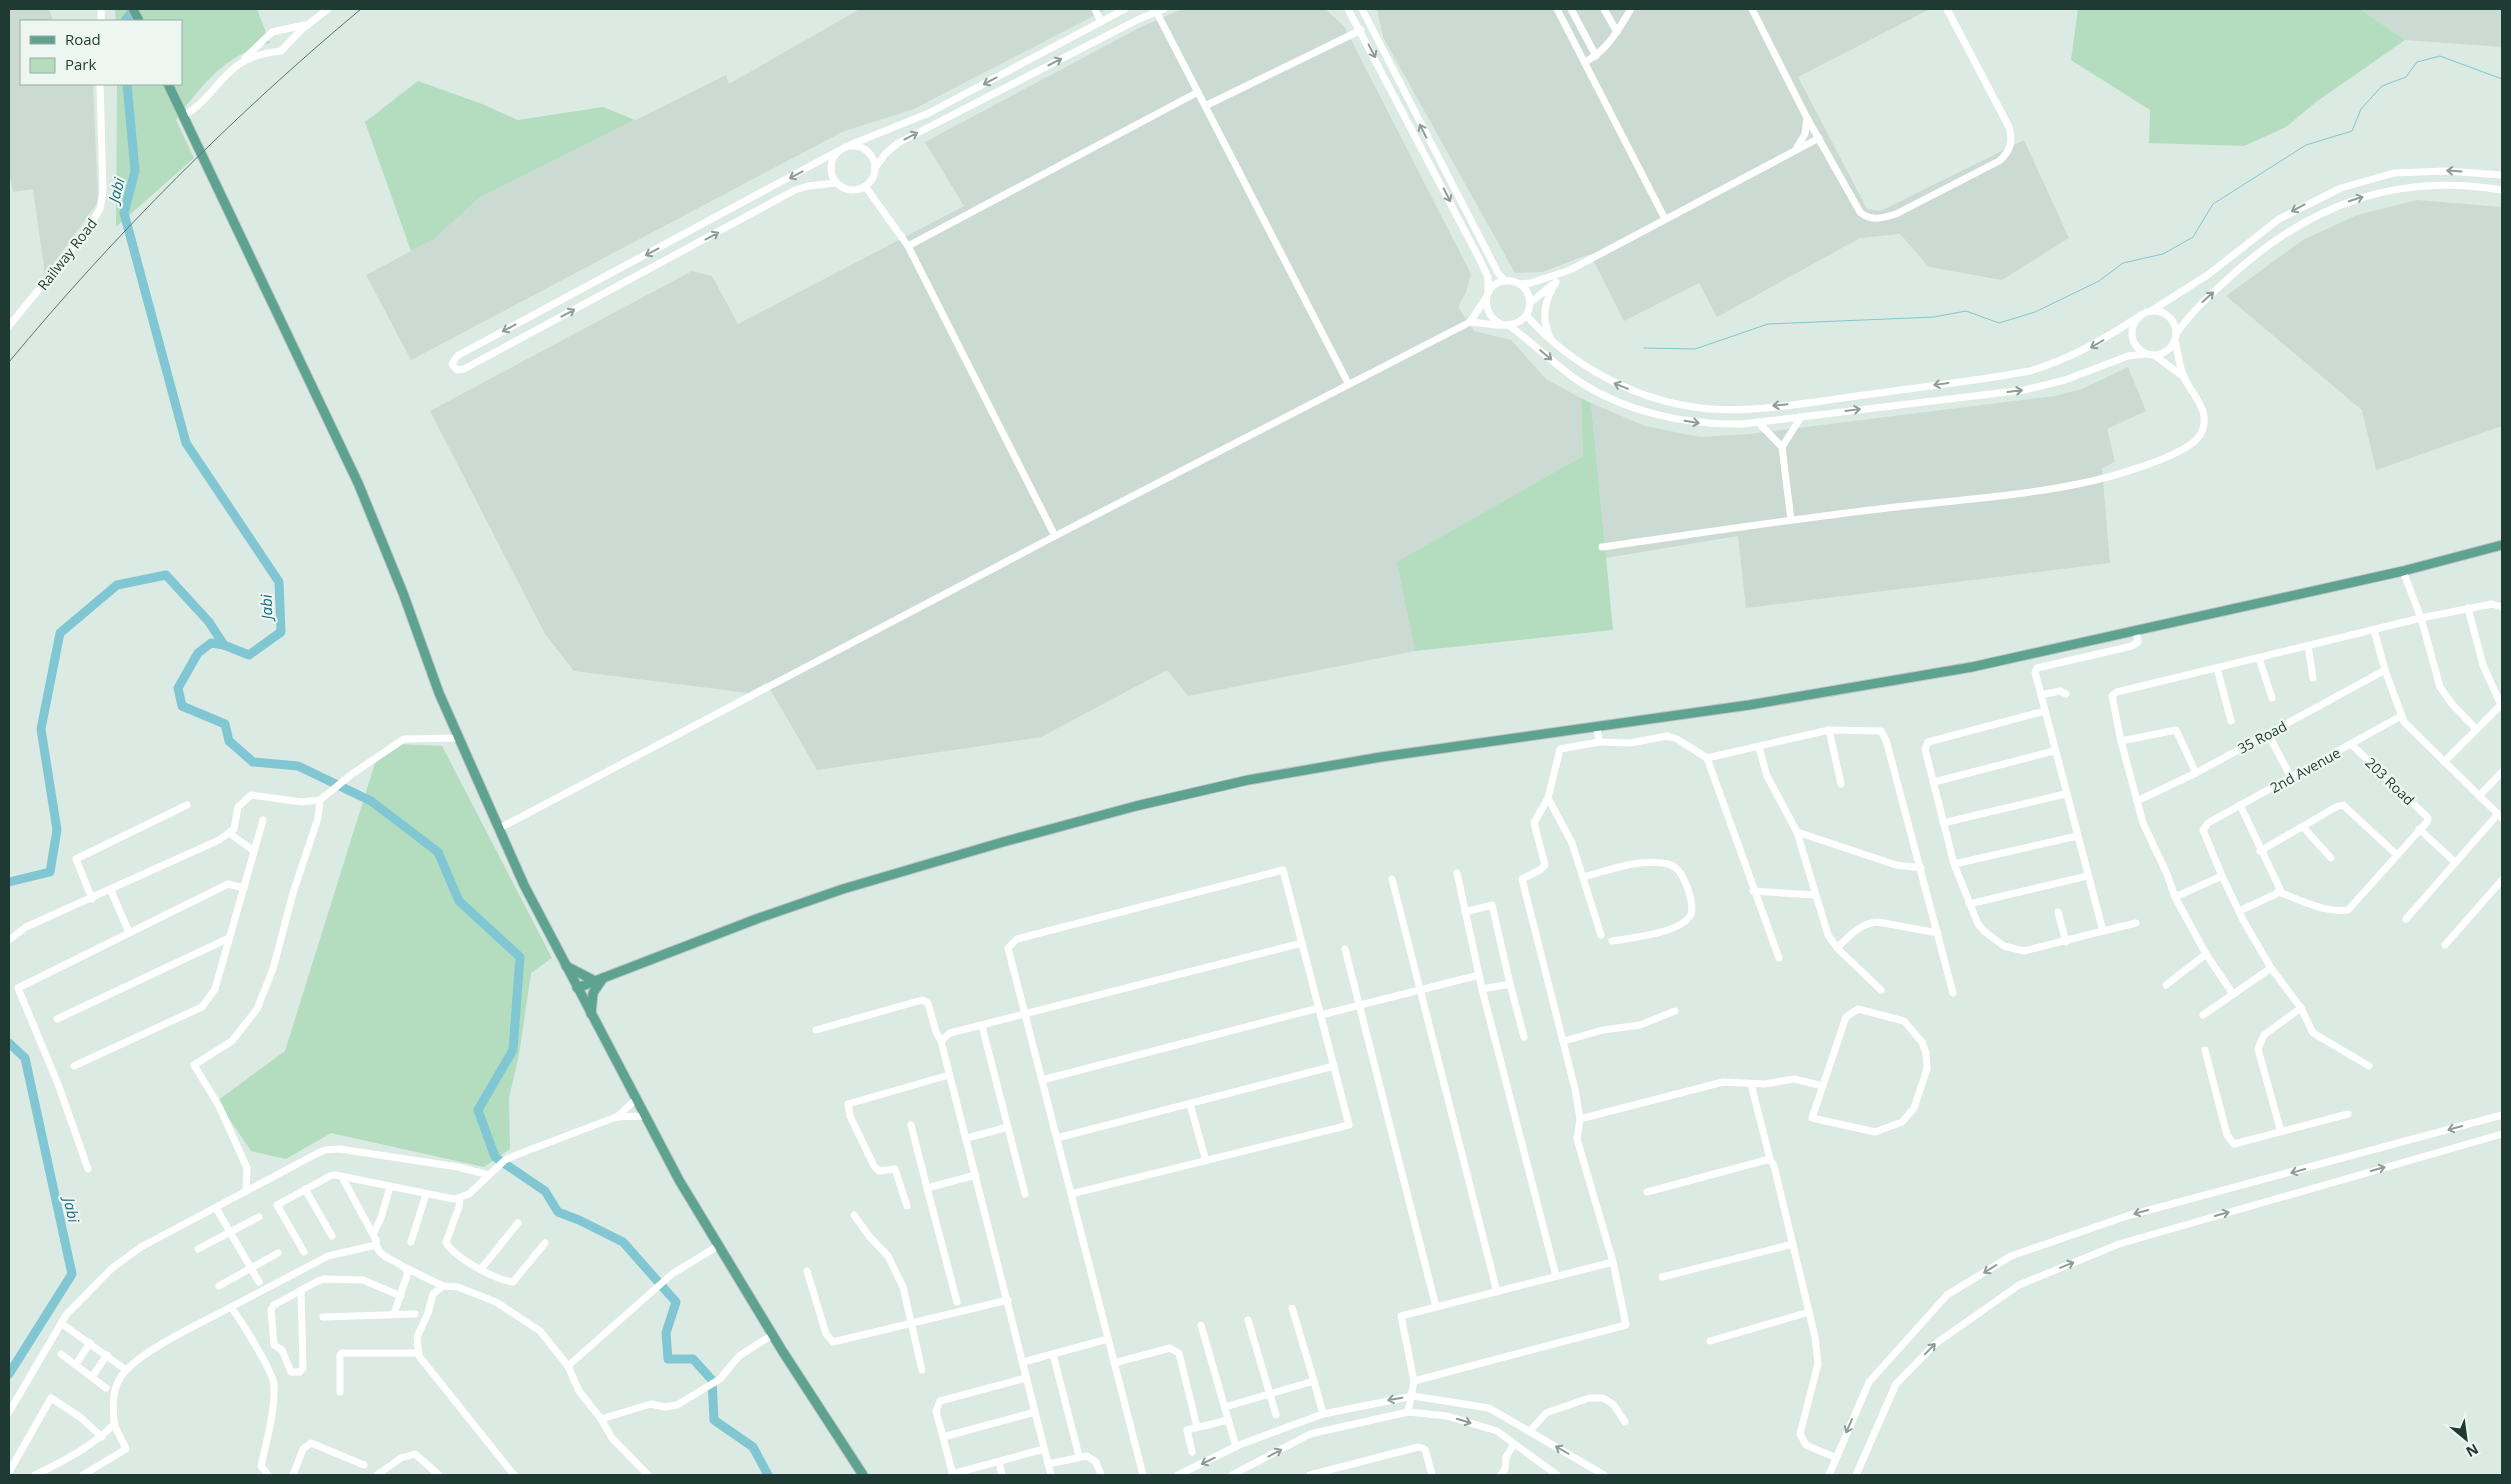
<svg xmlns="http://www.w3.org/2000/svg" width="2511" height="1484" viewBox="0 0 2511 1484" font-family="'Open Sans',sans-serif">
<rect width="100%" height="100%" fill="#dceae4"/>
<g fill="#cbdad3">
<polygon points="9,9 49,9 53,21 21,21 21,84 93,84 98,202 45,275 33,189 13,192 9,172"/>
<polygon points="860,9 1107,9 914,109 842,132 411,360 366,275 434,239 479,198 726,75 729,84"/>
<polygon points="1182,9 1325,9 1344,26 1471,274 1466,292 1458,307 1474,331 1511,340 1546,379 1581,398 1583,456 1398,562 1415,651 1188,696 1167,670 1041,737 817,770 766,682 749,693 574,671 545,634 430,411 692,271 712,276 738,324 964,206 925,142 1141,27"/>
<polygon points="1377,9 1930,9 1798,77 1867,209 1881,211 2024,140 2069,238 2002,280 1929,267 1900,234 1860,238 1717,317 1699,283 1624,321 1590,254 1542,272 1515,273 1383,37"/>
<polygon points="2360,9 2502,9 2502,47 2405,40"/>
<polygon points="2417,200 2502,207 2502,426 2376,470 2362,410 2226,296 2303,240 2357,215"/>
<polygon points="2128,367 2146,411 2107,429 2115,462 2102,468 2110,563 1746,608 1738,536 1606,558 1591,403 1645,426 1700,437 1750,434 2055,396 2082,389"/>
</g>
<g fill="#b3ddbe">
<path d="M115,9H257L270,43C226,54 201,85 176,120L194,158L116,227L117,84H181V21H116Z"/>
<polygon points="2078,9 2360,9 2405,40 2316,102 2286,127 2244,146 2149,143 2150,110 2071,60"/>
<polygon points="418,81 482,104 518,120 603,107 635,120 479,198 434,239 411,251 365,122"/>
<polygon points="1581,398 1591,403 1613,630 1415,651 1397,562 1583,456"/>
<polygon points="396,744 442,746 552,958 531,973 519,1055 509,1098 510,1149 484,1167 331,1133 286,1159 251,1151 217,1101 285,1051 375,763"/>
</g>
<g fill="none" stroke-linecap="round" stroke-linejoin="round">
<polyline stroke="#80c7d3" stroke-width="1" points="1644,348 1695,349 1768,324 1934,317 1966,311 1999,323 2035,312 2099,281 2123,263 2163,254 2193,237 2213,204 2306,145 2352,131 2361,109 2382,86 2406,77 2417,62 2440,56 2502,79"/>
<g stroke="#80c7d3" stroke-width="9">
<polyline points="125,21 134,9"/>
<polyline points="224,645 211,643 198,653 178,688 182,706 225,724 229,741 253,762 298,766 371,801 438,852 459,901 520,957 513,1050 478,1110 495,1157 545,1191 558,1212 579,1220 623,1242 676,1302 666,1333 668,1359 693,1359 712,1380 714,1420 753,1447 768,1475"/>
<polyline points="9,882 50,872 57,830 41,729 60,633 117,585 166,575 209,622 224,645 249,655 281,632 279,582 186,443 124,213 135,171 127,84"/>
<polyline points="9,1043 25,1058 72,1274 9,1374"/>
</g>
<g stroke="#bcc4c2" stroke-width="11">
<g id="major">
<polyline points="133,9 139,21"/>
<polyline points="168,84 358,483 403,593 439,693 524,885 679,1180 783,1352 863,1475"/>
<polyline points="566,966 595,981"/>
<polyline points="577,988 759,918 843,889 1003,842 1136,806 1248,780 1381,757 1749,705 1972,667 2403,571 2502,545"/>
<polyline points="591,1014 593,993 603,978"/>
</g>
</g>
<g stroke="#fff" stroke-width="7">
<polyline points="101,9 101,21"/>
<polyline points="1095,9 1101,22"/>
<polyline points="1348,9 1479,258 1488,277 1488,292"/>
<polyline points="1362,9 1498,273 1505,281"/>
<polyline points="1557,9 1665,219"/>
<polyline points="1571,9 1596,56"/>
<polyline points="1604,9 1617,32"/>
<path d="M1752,9L1807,118L1860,212C1871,222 1883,218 1896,214L1999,161C2011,151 2013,141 2009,127L1947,9"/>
<polyline points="1156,11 1348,383"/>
<polyline points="245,58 272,32 304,25"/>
<path d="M1585,62C1608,50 1618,30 1631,9"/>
<polyline points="1205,106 1361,30"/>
<path d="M184,116C225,89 222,57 281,51L301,30L328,9"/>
<circle cx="853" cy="168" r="22"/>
<polyline points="845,147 929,113 1125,9"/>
<polyline points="1797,147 1805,134 1807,118"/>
<polyline points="875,168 885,154 898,143 1139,19 1164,9"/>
<polyline points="836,183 808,186 795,190 464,369 457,370 452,364 457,356 838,151"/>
<polyline points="865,186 908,246 1055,536"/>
<polyline points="908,246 1198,92"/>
<polyline points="1520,284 1531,283 1570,270 1819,138"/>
<polyline points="1530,303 1552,285"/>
<circle cx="2154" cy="333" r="22"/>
<polyline points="2151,311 2209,274 2279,219 2341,188 2394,173 2445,171 2502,175"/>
<path d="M1526,315C1573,368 1640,403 1710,409C1758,413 1824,400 1872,394C1925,386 1978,381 2030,371C2070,359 2103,340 2138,317"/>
<path d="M1470,322C1483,323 1503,328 1516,323C1537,315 1533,284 1511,281C1484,277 1477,312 1501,324"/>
<path d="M1508,325C1532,342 1553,363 1577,380C1625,412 1685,425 1742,424L2024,390L2065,380L2128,356L2146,354"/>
<polyline points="9,326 88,229 100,209 103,191 100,84"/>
<path d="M2176,334C2192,311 2210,295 2231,276C2309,205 2396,172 2502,190"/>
<path d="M1550,338C1541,316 1544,302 1556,282"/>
<polyline points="2154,355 2184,377"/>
<polyline points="1758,422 1782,447 1791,520"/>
<polyline points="1782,447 1801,417"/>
<path d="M1602,547C1694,534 1786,520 1879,509C1945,501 2013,497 2078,484C2104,479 2187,457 2200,435C2213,412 2193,397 2184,377C2179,366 2178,352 2175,341"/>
<polyline points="2403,571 2421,618 2440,687 2452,704 2476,729"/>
<polyline points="2468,608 2483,665 2502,707"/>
<polyline points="2374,630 2385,670 2404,722 2502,818"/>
<polyline points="2308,646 2313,678"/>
<polyline points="2259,658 2272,698"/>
<polyline points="2217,668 2231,721"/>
<polyline points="2041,695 2060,691 2066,694"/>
<polyline points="2045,711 1928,742 1925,749 1954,864 1978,924 1985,932 2004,946 2024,951 2103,931"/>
<polyline points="1597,726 1599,742 1630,743 1667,736 1677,739 1707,758 1829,730 1881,731 1886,740 1953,993"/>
<polyline points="1829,730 1841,784"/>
<polyline points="2268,734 2291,777"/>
<polyline points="2121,741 2176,730 2196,773"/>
<polyline points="1759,747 1767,776 1797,832 1896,865 1921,868"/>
<polyline points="1707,758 1779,958"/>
<polyline points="2444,762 2501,705"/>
<polyline points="1934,782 2054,751"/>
<polyline points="2479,796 2502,772"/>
<polyline points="1548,798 1572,843 1601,935"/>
<polyline points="2137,801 2196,773 2385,670"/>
<polyline points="1943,823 2065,794"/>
<polyline points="2303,827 2331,858"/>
<polyline points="498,829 1055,536 1470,322 1486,298"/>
<polyline points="2419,829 2455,862"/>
<polyline points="1797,832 1828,935 1838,949 1881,990"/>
<polyline points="229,833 254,851"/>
<polyline points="2260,851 2336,807 2343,805 2396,854"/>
<polyline points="1954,864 2077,836"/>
<polyline points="1457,873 1482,989 1556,1276"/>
<path d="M1583,877C1607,871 1637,859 1662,863C1676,864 1681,872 1686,884C1689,892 1694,906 1691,914C1683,933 1630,938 1612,941"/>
<polyline points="1392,879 1497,1292"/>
<polyline points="111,891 129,932"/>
<polyline points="1753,891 1814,895"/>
<path d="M2279,892C2300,900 2325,913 2348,910L2427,822L2428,818L2423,813L2351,744"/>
<polyline points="2175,897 2222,876"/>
<polyline points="92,899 76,859 187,805"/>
<polyline points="1969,904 2087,876"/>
<polyline points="2239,911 2276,894 2280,889 2240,805"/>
<polyline points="1465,912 1492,905 1510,984"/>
<polyline points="2058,912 2066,942"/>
<polyline points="2406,919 2498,814"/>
<polyline points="2136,923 2103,931 2035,672 2037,668 2132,646 2138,642 2136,630"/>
<polyline points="9,940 26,927 219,840 234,829 238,807 251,795 302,802 320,800"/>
<polyline points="2445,945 2502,880"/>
<path d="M1837,948C1849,936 1860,923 1878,922L1938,933"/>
<polyline points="1345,949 1436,1307"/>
<polyline points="2166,985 2206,954"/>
<polyline points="1482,989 1510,984 1524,1037"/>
<polyline points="2233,994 2206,954 2175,897 2167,874 2143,823 2121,741 2112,696 2117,692 2421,618 2492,604 2502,607"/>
<polygon points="1858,1009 1904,1021 1922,1042 1926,1053 1927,1069 1914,1108 1902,1122 1875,1132 1812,1118 1846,1017"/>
<polyline points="1321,1015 1479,975"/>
<polyline points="2203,1015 2271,968"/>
<polyline points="57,1019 229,938"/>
<polyline points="982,1026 1025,1194"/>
<polyline points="816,1030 922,1000 928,1003 936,1032 941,1041"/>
<polyline points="1564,1041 1603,1030 1640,1025 1675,1011"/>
<polyline points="2205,1050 2227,1135 2234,1144 2348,1114"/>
<polyline points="74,1066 202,1007 215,989 263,820"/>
<polyline points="2369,1066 2313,1033 2301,1008 2271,968 2243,920 2222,876 2203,830 2208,823 2401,716"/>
<polyline points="1042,1080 1319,1008"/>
<polyline points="1751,1084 1770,1159"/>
<polyline points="1190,1104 1206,1161"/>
<polyline points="617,1117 635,1100"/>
<polyline points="1580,1119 1723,1082 1765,1084 1794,1079 1823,1086"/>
<polyline points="911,1125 927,1188"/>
<polyline points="2281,1132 2258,1049 2264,1035 2301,1008"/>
<polyline points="967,1138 1008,1127"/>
<polyline points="1057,1138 1334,1066"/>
<polyline points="88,1169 58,1084 18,988 228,884 244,888"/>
<path d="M342,1177L376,1240C376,1261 400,1258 408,1272L394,1314"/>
<polyline points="305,1189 332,1236"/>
<polyline points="246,1191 247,1168 219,1106 194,1065 232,1041 257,1009 273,969 293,893 318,818 320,800 352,774 404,739 457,738"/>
<polyline points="1647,1192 1770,1159 1774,1166 1815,1337 1818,1364 1800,1434 1806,1445 1834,1457"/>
<polyline points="1071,1194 1349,1125 1283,870 1017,939 1008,948 1143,1475"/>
<path d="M460,1198L459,1207L446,1242C454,1258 496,1280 513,1282L545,1243"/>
<polyline points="907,1206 895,1169 879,1171 874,1166 850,1116 848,1104 949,1075"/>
<polyline points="216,1208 259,1282"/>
<polyline points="854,1215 869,1236 888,1256 903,1287 922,1370"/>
<polyline points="373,1234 381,1218 390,1187"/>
<polyline points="411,1242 426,1194"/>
<polyline points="198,1249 259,1217"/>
<polyline points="304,1252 277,1205 330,1176 335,1175 454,1199 469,1194 489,1175"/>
<polyline points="406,1268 443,1286"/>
<polyline points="481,1269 518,1223"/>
<polyline points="807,1271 826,1334 833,1342 1008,1300"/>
<polyline points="1662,1277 1793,1244"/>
<polyline points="219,1286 278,1253"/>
<polyline points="301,1290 303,1368 300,1372 291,1372 282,1350 274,1345 271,1310 274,1305 318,1281 324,1279 363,1280 401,1296"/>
<polyline points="957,1302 927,1188 976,1175"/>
<polyline points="231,1307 328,1256 376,1245"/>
<polyline points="1292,1308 1314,1381"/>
<polyline points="323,1317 415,1314"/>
<polyline points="1248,1320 1276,1415"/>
<polyline points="61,1323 126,1370"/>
<polyline points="1201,1325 1236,1447"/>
<polyline points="1710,1341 1809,1312"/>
<polyline points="61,1354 106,1388"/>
<polyline points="1053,1354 1079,1456"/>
<polyline points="1023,1362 1108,1339"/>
<polyline points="1114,1363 1170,1348 1179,1353 1197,1427"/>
<polyline points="76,1364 90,1343"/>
<polyline points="568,1366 672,1274 718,1246"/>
<polyline points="92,1377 107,1355"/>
<polyline points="1414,1381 1626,1325 1613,1262 1577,1139 1580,1119 1575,1089 1522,879 1540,870 1545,865 1534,823 1548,798 1560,749 1599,742"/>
<polyline points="340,1392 340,1355 342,1353 418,1353"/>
<polyline points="1225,1407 1314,1381 1323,1414"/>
<polyline points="9,1412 66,1315 111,1269 141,1247 316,1154 325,1150 340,1149 458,1167 489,1175 505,1160 516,1155 616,1117 644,1116"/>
<polyline points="1408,1412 1414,1381 1401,1316 1613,1262"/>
<polyline points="601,1419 651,1404 665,1407 677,1405 720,1379 739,1356 772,1335"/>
<polyline points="1530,1431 1546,1413 1589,1398 1603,1398 1613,1404 1625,1422"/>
<polyline points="943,1437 1035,1412"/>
<polyline points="1192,1452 1187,1430 1228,1420"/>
<polyline points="999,1462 1002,1475"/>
<polyline points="1048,1464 1087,1456 1096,1462 1101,1475"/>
<polyline points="9,1472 51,1398 80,1417 102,1437"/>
<polyline points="952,1474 1044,1449"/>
<path d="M35,1475C63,1461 92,1447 114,1424"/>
<path d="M83,1475L126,1449C123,1440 115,1431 114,1421C113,1408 112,1392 119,1380C133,1353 204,1322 231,1307C241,1321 273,1371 274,1385C275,1412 267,1439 261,1466L268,1475"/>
<polyline points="293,1475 303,1449 311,1443 364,1465"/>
<polyline points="377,1475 401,1458 415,1454 439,1475"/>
<polyline points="514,1475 419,1356 417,1337 428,1313 433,1294 443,1286 458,1287 496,1302 540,1331 568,1366 579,1391 601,1419 612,1438 648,1475"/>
<polyline points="953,1475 936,1411 940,1401 1026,1378"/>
<polyline points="1051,1475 941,1041 950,1033 1302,943"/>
<polyline points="1178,1475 1239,1445 1323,1414 1413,1396 1489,1408 1604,1475"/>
<polyline points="1232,1475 1310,1434 1408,1412 1447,1416 1497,1431 1557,1475"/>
<polyline points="1310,1475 1418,1447 1425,1449 1432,1475"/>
<polyline points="1501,1475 1505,1469 1506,1457 1514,1444"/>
<polyline points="1829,1475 1869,1382 1947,1295 2011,1256 2127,1216 2502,1115"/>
<polyline points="1856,1475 1896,1384 1935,1344 2019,1285 2119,1244 2502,1134"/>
</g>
<use href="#major" stroke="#5ea290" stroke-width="9"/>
<path stroke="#57766d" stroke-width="1" d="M9,362C115,234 234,115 361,9"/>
</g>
<defs><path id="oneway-shaft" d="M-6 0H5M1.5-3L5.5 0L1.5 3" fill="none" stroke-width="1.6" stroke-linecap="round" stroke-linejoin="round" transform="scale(1.25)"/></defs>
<g stroke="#8e9c98">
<use href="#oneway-shaft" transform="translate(1372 51) rotate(62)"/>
<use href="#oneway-shaft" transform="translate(1055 62) rotate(-27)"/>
<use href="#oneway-shaft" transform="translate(990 81) rotate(152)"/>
<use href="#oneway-shaft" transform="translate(1423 131) rotate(-117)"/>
<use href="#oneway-shaft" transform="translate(911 136) rotate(-28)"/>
<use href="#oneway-shaft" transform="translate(2454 171) rotate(-176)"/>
<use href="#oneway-shaft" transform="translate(796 175) rotate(152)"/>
<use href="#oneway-shaft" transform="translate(1447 195) rotate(63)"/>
<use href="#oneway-shaft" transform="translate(2356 199) rotate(-18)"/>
<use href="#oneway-shaft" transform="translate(2298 208) rotate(152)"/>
<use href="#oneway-shaft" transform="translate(712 236) rotate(-28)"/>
<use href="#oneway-shaft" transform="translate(652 252) rotate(152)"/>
<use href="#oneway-shaft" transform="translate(2208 297) rotate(-42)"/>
<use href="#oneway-shaft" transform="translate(568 313) rotate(-28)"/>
<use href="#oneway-shaft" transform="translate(509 328) rotate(152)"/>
<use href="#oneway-shaft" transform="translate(2097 344) rotate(150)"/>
<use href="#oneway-shaft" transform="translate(1546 355) rotate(40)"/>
<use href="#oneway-shaft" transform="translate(1941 384) rotate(172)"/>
<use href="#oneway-shaft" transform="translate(1621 386) rotate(-158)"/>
<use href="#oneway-shaft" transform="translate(2015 391) rotate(-7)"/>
<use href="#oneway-shaft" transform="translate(1780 405) rotate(174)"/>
<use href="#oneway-shaft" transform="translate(1853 410) rotate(-8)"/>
<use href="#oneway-shaft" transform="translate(1692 422) rotate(9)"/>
<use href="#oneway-shaft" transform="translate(2455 1128) rotate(165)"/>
<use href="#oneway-shaft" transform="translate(2378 1169) rotate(-16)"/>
<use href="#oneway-shaft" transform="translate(2298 1171) rotate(165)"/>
<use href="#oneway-shaft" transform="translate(2141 1212) rotate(165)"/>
<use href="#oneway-shaft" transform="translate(2222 1214) rotate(-16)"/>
<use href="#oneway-shaft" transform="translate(2067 1265) rotate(-22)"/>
<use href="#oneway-shaft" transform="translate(1990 1269) rotate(148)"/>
<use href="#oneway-shaft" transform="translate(1930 1349) rotate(-46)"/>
<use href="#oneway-shaft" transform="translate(1395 1399) rotate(170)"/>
<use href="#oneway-shaft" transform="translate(1464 1421) rotate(17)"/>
<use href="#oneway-shaft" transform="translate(1849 1426) rotate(114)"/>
<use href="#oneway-shaft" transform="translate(1562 1450) rotate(-150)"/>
<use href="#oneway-shaft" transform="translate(1275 1453) rotate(-28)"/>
<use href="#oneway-shaft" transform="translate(1208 1461) rotate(154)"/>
</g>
<g text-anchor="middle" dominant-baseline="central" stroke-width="4.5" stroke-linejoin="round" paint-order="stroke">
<g font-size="14" fill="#1e3a32" stroke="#edf6f1">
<text transform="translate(67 254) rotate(-52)">Railway Road</text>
<text transform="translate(2262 737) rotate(-28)">35 Road</text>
<text transform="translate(2305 770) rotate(-29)">2nd Avenue</text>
<text transform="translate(2390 781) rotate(44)">203 Road</text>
</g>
<g font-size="15" font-style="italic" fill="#156878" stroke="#edf6f1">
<text transform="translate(116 190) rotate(-75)">Jabi</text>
<text transform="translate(266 607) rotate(-92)">Jabi</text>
<text transform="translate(72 1210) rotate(78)">Jabi</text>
</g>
</g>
<rect width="2511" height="1484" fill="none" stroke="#1e3a32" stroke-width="20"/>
<rect x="20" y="20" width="162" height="65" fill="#edf6f1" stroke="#9aaba5"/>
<rect x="30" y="36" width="25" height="8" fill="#5ea290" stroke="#9aaba5"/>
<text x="65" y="45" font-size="15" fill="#1e3a32">Road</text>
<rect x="30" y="58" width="25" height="15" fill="#b3ddbe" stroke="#9aaba5"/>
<text x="65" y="70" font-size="15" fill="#1e3a32">Park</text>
<g transform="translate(2466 1439) rotate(151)" stroke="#edf6f1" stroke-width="4" paint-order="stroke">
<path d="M0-4L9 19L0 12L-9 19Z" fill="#1e3a32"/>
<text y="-8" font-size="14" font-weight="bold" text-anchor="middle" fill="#1e3a32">N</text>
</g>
</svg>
